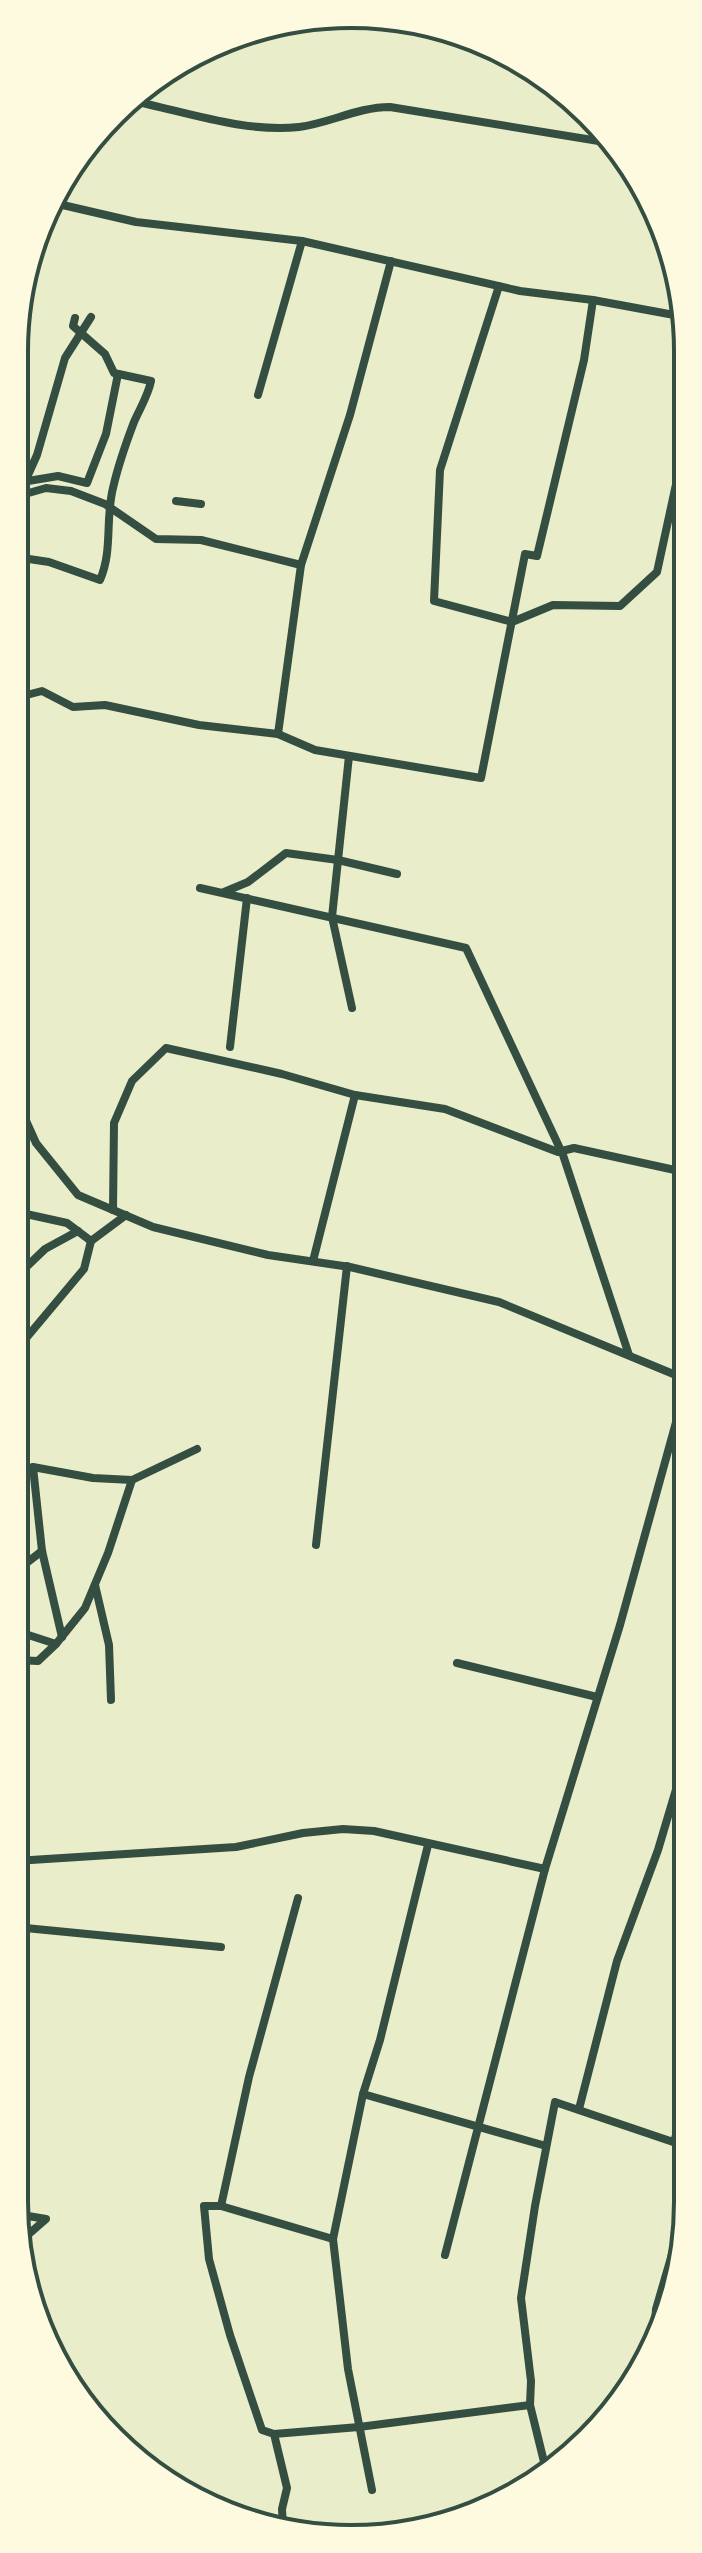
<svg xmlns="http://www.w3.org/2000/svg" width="702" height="2553" viewBox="0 0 702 2553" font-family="Barlow,sans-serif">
<rect width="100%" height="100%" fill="#e9edc9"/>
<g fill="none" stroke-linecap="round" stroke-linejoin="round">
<g stroke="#344e41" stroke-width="8">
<path d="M133,101C186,112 245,133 299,127C330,123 358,107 390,107L611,143"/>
<polyline points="54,203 136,222 302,241 520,291 593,300 685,317"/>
<polyline points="499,286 440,470 434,601 512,622 553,605 620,606 657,572 685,443"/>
<polyline points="258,395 302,241"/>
<polyline points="28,475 37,455 65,358 91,317"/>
<polyline points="28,481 58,476 87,483 106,434 118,374"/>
<polyline points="25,494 46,488 71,491 105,504 156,539 201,540 301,565 350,415 391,261"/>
<polyline points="176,501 201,504"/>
<path d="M19,565L29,559L49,562L100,580C113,550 105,520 113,488C118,466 126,443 134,422C140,408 148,396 151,381L114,373L105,354L73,326L75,318"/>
<polyline points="19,697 42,691 73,707 105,705 199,725 278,734 301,565"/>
<polyline points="278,734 315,750 481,778 525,554 537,556 584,360 593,300"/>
<polyline points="349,756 332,917 352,1008"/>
<polyline points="200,888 466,948 563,1155 629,1355"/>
<polyline points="224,892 248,882 286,853 338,860 397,874"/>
<polyline points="230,1047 247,898"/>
<polyline points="18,1103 36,1143 78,1195 153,1227 268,1255 350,1267 499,1302 683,1378"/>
<polyline points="113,1210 114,1123 132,1081 166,1048 282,1074 355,1095 445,1109 558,1152 574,1148 684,1172"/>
<polyline points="17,1212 67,1223 91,1241 126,1215"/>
<polyline points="313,1261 355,1095"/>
<polyline points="17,1276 45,1249 78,1231"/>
<polyline points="17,1349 84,1269 91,1241"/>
<polyline points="316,1545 347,1266"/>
<polyline points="16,1571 42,1551"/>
<polyline points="95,1585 109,1645 111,1700"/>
<polyline points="16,1631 56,1644"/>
<polyline points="62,1637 42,1551 33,1467 93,1478 132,1480"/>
<polyline points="16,1660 38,1661 56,1644 85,1608 108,1553 132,1480 197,1449"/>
<polyline points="457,1663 597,1697"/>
<polyline points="15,1769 21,1804"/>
<polyline points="15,1861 236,1847 303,1833 343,1829 374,1831 545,1869"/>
<polyline points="15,1927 221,1947"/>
<polyline points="363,2094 546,2146"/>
<polyline points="579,2109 617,1961 658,1850 683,1766"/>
<polyline points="674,2142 682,2115"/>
<polyline points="221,2206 249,2077 298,1898"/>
<polyline points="16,2214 46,2219 22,2240"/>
<polyline points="445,2255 545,1869 620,1625 683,1397"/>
<polyline points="654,2341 656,2309 682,2220"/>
<polyline points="530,2405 547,2474"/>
<polyline points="274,2434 359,2427 530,2405 531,2381 521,2298 535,2206 555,2102 682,2145"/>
<polyline points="372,2490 348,2369 333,2239 363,2094 380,2040 428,1845"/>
<polyline points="283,2526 282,2509 287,2488 274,2434 262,2430 230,2335 209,2259 204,2206 221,2206 333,2239"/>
</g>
</g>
<path d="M0 0H702V2553H0ZM351 28H351A323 323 0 0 1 674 351V2202A323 323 0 0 1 351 2525H351A323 323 0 0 1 28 2202V351A323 323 0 0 1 351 28Z" fill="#fefae0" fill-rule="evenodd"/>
<path fill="none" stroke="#344e41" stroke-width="4" d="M351 28H351A323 323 0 0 1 674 351V2202A323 323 0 0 1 351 2525H351A323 323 0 0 1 28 2202V351A323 323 0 0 1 351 28Z"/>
</svg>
